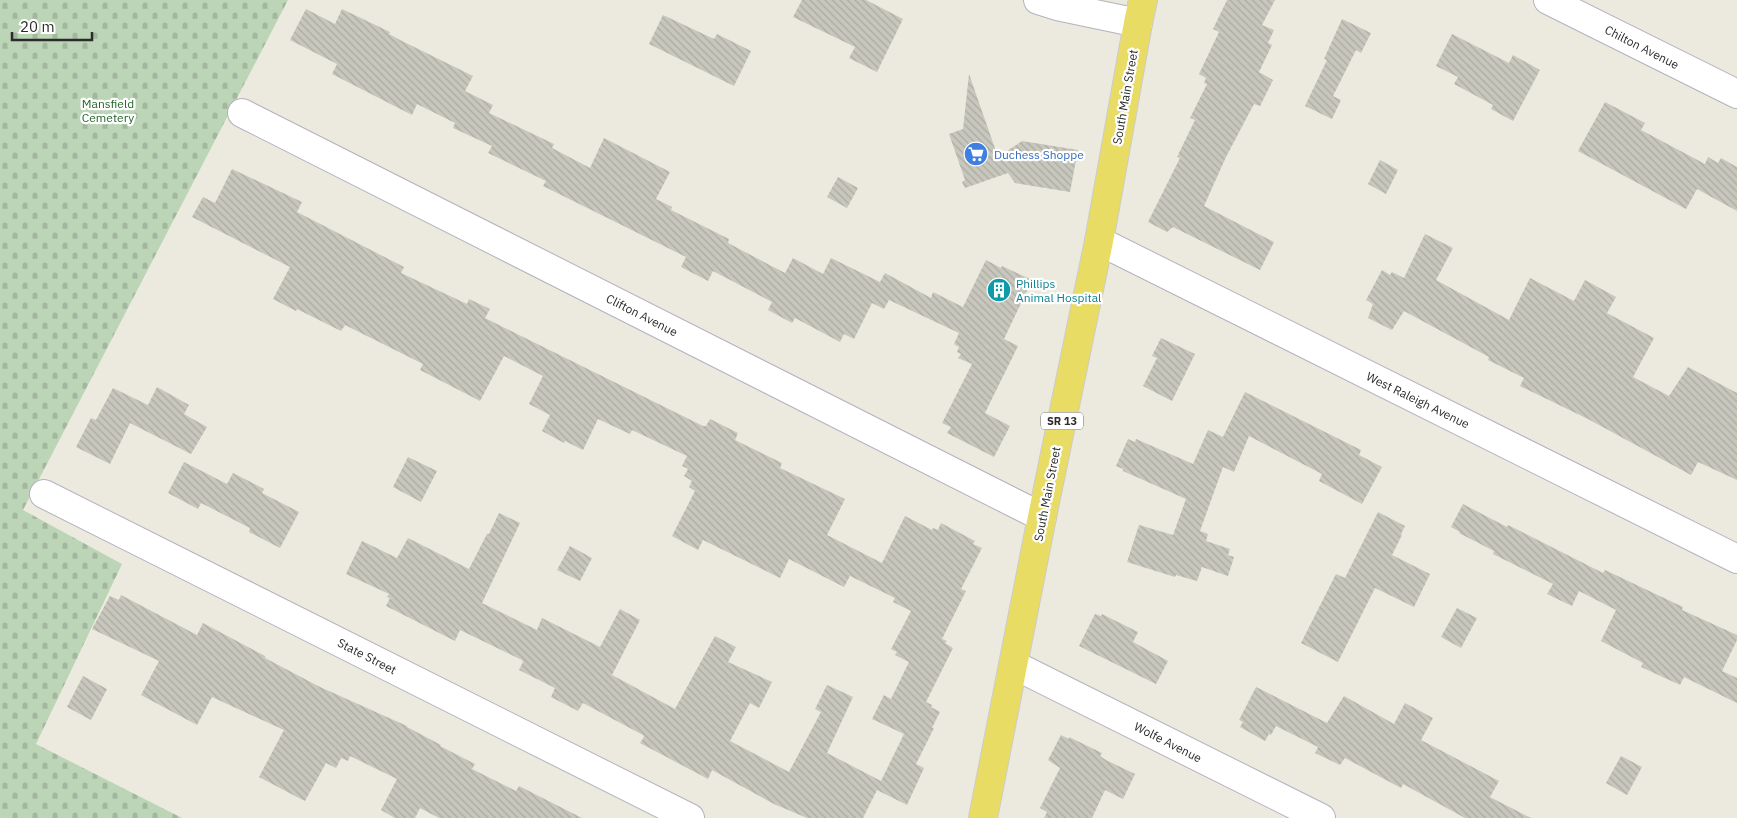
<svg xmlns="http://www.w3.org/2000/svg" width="1737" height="818" viewBox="0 0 1737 818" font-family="'IBM Plex Sans',sans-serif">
<defs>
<pattern id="cemetery-stones" width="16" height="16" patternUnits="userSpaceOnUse" patternTransform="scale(1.25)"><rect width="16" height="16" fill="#bcd5b7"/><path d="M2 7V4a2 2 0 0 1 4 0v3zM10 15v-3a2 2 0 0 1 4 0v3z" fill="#a2b79e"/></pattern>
<pattern id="building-back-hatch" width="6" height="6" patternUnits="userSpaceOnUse" patternTransform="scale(1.25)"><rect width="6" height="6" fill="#c8c7bd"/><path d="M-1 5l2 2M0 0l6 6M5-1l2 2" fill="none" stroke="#acaba3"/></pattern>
</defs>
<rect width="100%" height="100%" fill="#eceade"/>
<polygon fill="url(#cemetery-stones)" points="0,0 288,0 23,510 122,564 36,744 182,818 0,818"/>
<g fill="url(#building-back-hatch)">
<polygon points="802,0 866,0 903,19 877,72 849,58 855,47 793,17"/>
<polygon points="1227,0 1275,0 1262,25 1274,30 1268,43 1272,45 1259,72 1273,80 1260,106 1254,104 1226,157 1204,206 1274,242 1260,270 1173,227 1167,232 1148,222 1180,158 1177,157 1195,120 1190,118 1207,84 1204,83 1206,78 1199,74 1219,32 1213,29"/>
<polygon points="306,9 335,24 342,9 390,32 389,34 400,40 473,76 465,91 493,105 489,113 554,144 552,148 590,168 604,138 670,172 656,199 672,207 671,210 729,239 728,243 785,273 793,258 823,274 831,258 880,282 885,273 931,298 933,292 963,307 986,260 1001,268 1002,266 1032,280 1004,339 1018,346 985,413 1010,426 994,457 947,433 951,427 942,423 972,364 958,358 961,354 957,352 959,347 954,344 959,333 889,300 884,309 872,303 854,339 844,334 840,342 795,318 792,323 768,310 772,302 713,271 708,281 681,267 686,257 543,186 546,181 488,153 492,146 453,128 455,123 417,104 412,115 332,74 337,64 290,40"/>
<polygon points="663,15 714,39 717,34 751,51 734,86 649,44"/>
<polygon points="1342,19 1371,33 1361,53 1356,50 1333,96 1341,100 1332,119 1305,106 1327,60 1324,59"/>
<polygon points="1452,34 1509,63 1513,55 1540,70 1513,121 1491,109 1493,105 1454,84 1458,77 1436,66"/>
<polygon points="969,74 998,157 1022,141 1078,150 1070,192 1015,183 1008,173 965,188 962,182 965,180 949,134 963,129"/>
<polygon points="1605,102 1645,123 1641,130 1705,164 1708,157 1718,163 1721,158 1737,167 1737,211 1697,189 1686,209 1578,151"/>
<polygon points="1380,160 1398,170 1386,194 1368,184"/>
<polygon points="232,169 302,202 297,212 404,267 401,273 467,304 469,299 490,309 485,318 703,426 706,426 710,419 738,433 735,440 782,463 780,468 845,499 827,535 882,563 905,516 932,530 933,528 938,530 941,523 975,541 973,544 982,548 961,589 966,591 942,639 947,641 945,643 953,648 926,702 932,705 931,707 940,712 932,728 934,728 916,764 924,768 907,805 877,790 863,818 807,818 774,804 712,770 708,779 640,743 644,737 643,735 583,703 578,711 551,697 555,688 519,670 523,662 522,660 460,630 455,641 386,606 390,598 387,597 389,594 346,574 362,541 397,558 408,538 469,569 487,534 489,534 499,513 520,523 482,603 537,630 542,618 600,647 620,609 640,620 612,675 675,709 715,636 736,647 728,662 772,682 759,708 750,703 730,741 789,772 821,712 815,709 827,685 853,697 827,753 881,781 904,734 872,719 884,695 891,699 909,662 895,655 897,652 891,649 911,611 893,602 895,598 850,576 844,587 789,559 780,578 703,540 698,550 672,536 695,491 689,487 692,481 684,476 688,469 682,466 687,456 632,430 630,434 598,419 583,450 565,441 564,443 542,431 550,415 529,404 543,376 504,356 480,401 420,370 423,364 345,325 341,331 297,309 296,311 273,299 290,267 192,217 203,197 215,203"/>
<polygon points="838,177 858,188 847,208 827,197"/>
<polygon points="1425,234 1453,248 1436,280 1509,320 1530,278 1574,301 1585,280 1616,297 1607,313 1654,338 1633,377 1669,396 1688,367 1737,393 1737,480 1698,462 1691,475 1588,419 1520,386 1524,378 1488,360 1489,357 1404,311 1392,330 1368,318 1373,304 1366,300 1382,270 1390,275 1392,272 1404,278"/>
<polygon points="1161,338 1195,354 1172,401 1143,386 1157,358 1152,356"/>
<polygon points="157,387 189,405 184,414 207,427 191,454 130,423 110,464 76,447 91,418 96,420 113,388 148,405"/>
<polygon points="1245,392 1361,450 1359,455 1382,467 1362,504 1319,481 1322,474 1249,436 1234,472 1223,467 1200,531 1208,534 1206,541 1230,549 1228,555 1234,557 1228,576 1202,567 1197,581 1176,575 1175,577 1127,562 1139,525 1173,535 1186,499 1123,471 1123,469 1116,466 1128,439 1135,442 1136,439 1193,464 1208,430 1223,437"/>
<polygon points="408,457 437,471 421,502 393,487"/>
<polygon points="184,462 227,484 233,473 264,489 262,493 299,512 280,548 249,532 250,528 201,503 198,509 168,493"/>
<polygon points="1463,504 1507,527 1508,525 1603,573 1605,570 1683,607 1682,610 1737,635 1737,640 1722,671 1737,678 1737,703 1684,677 1680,685 1641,667 1643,663 1601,641 1616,610 1579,591 1572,606 1547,594 1553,584 1493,554 1494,551 1459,533 1460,532 1451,527"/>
<polygon points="1378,512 1405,526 1401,534 1402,535 1392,555 1430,574 1414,607 1375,588 1338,662 1301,643 1336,574 1345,578"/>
<polygon points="570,546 592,558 580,581 557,570"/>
<polygon points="121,595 197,635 203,623 265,656 265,658 320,687 407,726 407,727 441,745 440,746 475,764 472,769 516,791 519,786 582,818 439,818 420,808 415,818 395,818 381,810 397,779 350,756 348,761 341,758 336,768 326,763 305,801 295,796 259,777 284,730 212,697 197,725 141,695 159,661 92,629 110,596 119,600"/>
<polygon points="1457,608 1477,618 1461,648 1441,637"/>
<polygon points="1095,614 1101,616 1102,614 1138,632 1133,642 1168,661 1156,684 1079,646"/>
<polygon points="83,676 107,689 91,720 67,707"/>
<polygon points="1256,687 1327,723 1344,696 1394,724 1405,703 1433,718 1421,740 1499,781 1490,797 1531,818 1465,818 1403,784 1401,788 1345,758 1340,765 1315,753 1318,747 1276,726 1271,735 1269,734 1265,741 1240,727 1243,722 1239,720"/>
<polygon points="1061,735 1069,739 1069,737 1102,753 1100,756 1106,760 1135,774 1123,799 1105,790 1092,818 1044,818 1047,812 1040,808 1060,768 1048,760"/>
<polygon points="1621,756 1642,767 1627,795 1606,783"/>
</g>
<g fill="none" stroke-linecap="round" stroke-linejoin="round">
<g stroke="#b4b2be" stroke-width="30">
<g id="minor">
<polyline points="1038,0 1057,6 1138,23"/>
<polyline points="1548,0 1737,94"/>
<polyline points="242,113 1042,517"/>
<polyline points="1099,241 1737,559"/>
<polyline points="44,494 690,818"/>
<polyline points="1014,665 1321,818"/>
</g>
</g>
<g stroke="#ccc" stroke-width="30">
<polyline id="trunk" points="983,818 1042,517 1099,241 1138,23 1143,0"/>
</g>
<use href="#minor" stroke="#fff" stroke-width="28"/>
<use href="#trunk" stroke="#e8dc65" stroke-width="28"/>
</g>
<defs>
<g id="supermarket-disc" transform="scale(1.25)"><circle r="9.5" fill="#3f7fe0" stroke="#fff"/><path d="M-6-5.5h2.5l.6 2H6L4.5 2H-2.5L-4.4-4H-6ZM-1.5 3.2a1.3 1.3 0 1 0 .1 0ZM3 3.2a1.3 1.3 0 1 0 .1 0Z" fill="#fff"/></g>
<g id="building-disc" transform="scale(1.25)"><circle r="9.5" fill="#0f9aa8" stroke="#fff"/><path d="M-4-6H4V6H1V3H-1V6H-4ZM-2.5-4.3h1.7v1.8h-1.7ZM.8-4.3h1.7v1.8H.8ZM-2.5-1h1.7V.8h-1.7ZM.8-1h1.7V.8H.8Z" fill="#fff"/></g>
</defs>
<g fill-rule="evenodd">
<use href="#supermarket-disc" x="976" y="154"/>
<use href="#building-disc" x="999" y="290"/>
</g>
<g text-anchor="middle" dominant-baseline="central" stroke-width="4.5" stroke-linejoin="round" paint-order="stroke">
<rect fill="#fff" stroke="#6b6b6b" stroke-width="1" x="1041" y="412.5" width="42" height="17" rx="4"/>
<g font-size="11" font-weight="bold" fill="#2b2b2b">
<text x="1062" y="421">SR 13</text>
</g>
<g font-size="12" fill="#2b2b2b" stroke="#fff">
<text transform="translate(1642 47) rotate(27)">Chilton Avenue</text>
<text transform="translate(1125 97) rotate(-80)">South Main Street</text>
<text transform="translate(642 315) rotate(27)">Clifton Avenue</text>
<text transform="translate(1418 400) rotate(26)">West Raleigh Avenue</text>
<text transform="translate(1047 494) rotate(-79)">South Main Street</text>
<text transform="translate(367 656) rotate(27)">State Street</text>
<text transform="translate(1168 742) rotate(27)">Wolfe Avenue</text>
</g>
<g font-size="12" fill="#1f6427" stroke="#fff">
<text x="108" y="103">Mansfield<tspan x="108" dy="14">Cemetery</tspan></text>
</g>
<g font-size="12" fill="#366cbe" stroke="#fff" text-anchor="start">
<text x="994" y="154">Duchess Shoppe</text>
</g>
<g font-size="12" fill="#0d838f" stroke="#fff" text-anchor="start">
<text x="1016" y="283">Phillips<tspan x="1016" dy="14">Animal Hospital</tspan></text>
</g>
</g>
<path d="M12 32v8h80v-8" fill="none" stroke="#2b2b2b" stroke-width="2.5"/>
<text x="20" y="32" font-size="15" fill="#2b2b2b" stroke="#ffffff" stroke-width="4" paint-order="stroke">20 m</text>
</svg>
